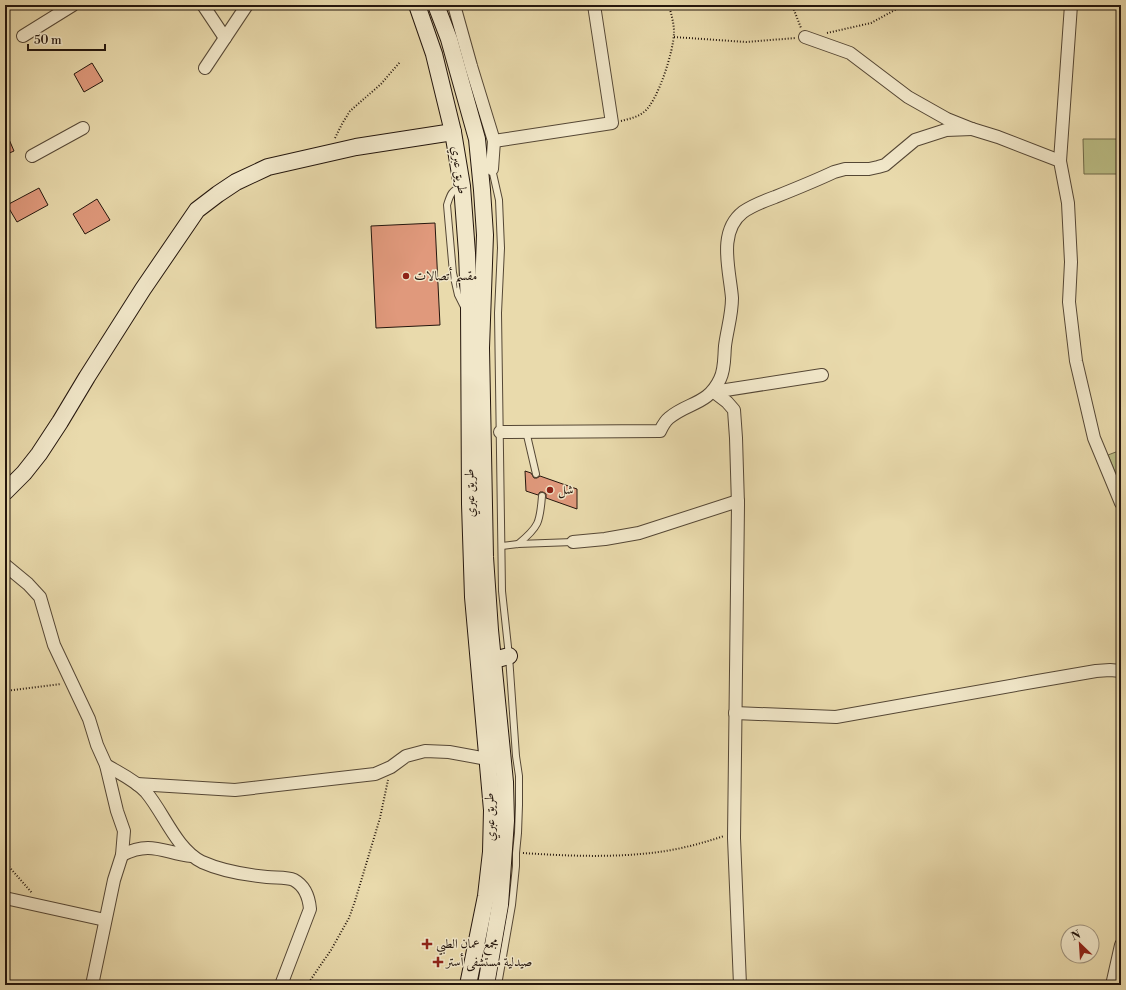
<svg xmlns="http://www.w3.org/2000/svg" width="1126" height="990" viewBox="0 0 1126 990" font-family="'Libre Bodoni',Amiri,serif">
<rect width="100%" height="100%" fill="#e9daac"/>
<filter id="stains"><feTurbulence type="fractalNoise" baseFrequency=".005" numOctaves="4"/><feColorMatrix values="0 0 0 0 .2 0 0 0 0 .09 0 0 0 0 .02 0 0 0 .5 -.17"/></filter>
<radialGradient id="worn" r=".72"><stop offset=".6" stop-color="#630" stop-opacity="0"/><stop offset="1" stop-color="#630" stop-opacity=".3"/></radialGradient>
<g fill="#bbbe86" stroke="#706a4a">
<polygon points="1083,139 1121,139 1121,174 1084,174"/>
<polygon points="1121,450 1121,487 1108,455"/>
</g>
<g fill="#e0997c" stroke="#24160d">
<polygon points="92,63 103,81 84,92 74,74"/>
<polygon points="5,130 14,151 5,155"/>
<polygon points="39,188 48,205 17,222 7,205"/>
<polygon points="97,199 110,220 85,234 73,214"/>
<polygon points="435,223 440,325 376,328 371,226"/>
<polygon points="525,471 531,473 534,478 537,478 540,476 577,489 577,509 546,498 546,494 543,492 540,492 538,495 526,491"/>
</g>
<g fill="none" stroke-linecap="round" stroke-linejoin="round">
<g stroke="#554735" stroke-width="8">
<g id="service">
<polyline points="492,169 499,200 501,248 498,313 502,591 509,656 516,756 519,776 519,805 518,833 516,853 516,866 512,905 498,985"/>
<path d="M461,187C451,190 450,196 447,205L453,273L458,295L464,307"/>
<polyline points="526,431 536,474"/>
<path d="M518,544C539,527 540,522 542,496"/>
<polyline points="502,546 518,544 573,542"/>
</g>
</g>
<g stroke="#554735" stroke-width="14">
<g id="minor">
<polyline points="203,5 225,38"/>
<polyline points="454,5 471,66 494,141 492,169"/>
<polyline points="23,36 73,5"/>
<polyline points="805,37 850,53 908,97 947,119 972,129 998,137 1060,161 1068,203 1071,262 1069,302 1076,361 1094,438 1121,503"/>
<polyline points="205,68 247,5"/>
<polyline points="494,141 612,123 594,5"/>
<polyline points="32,156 83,128"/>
<polyline points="1060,161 1071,5"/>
<polyline points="713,392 822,375"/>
<polyline points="714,392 727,402 734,410 736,438 738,505 734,838 740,985"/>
<path d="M500,432L660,431C662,427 665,421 669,418C688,402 708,405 720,379C725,369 724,357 725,346C727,330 732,315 732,298C730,271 717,232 743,212C753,205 764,201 775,197C795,189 815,181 834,172L845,169H869L878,167L885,165L915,140L946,130L972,129"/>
<polyline points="573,542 605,539 639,533 738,501"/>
<polyline points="5,565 28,584 40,597 54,645 89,719 97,745 106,765 117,811 124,831 122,855 114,880 92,985"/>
<polyline points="735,713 836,717 1038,681 1096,671 1110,670 1121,671"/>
<path d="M106,765C119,773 135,780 146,792C164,813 176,849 202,862C222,871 246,875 267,877C276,878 287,877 294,880C305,886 309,898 310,909L281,985"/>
<polyline points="137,784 235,790 375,774 391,767 406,756 425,751 449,752 487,759"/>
<path d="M122,855C151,840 164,853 192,856"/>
<polyline points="5,898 105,920"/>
<polyline points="1112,985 1121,945"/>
</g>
</g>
<g stroke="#24160d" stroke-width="18">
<g id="secondary">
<polyline points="417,5 434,54 453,132 462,186 467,253 469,306 470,504 473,597 492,810 491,852 486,896 468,985"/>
<polyline points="436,5 449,39 477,139 482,190 485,235 481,348 485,557 490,630 505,782 506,821 500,905 486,985"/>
<polyline points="5,492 24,473 39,454 60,422 87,377 143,289 197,210 218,194 236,182 268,167 356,147 453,132"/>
<polyline points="494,660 509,656"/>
</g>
</g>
<g stroke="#24160d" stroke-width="2" stroke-dasharray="1 2" stroke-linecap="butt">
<polyline points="790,5 794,10 801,28"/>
<polyline points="827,33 871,23 904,5"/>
<polyline points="674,37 746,42 796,38"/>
<path d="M621,121C629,119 638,117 644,112C658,101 674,50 674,32C674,23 671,14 669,5"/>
<polyline points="335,138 342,124 350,111 381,84 400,62"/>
<polyline points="5,691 61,684"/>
<path d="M523,853C568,856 614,858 659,852C681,849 703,843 724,836"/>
<polyline points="5,862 32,893"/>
<polyline points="307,985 331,950 349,918 355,901 380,818 388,780"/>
</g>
<use href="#service" stroke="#f1e7c9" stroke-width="6"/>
<use href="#minor" stroke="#f1e7c9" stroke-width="12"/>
<use href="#secondary" stroke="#f1e7c9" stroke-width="16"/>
</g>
<g fill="#8f2418" stroke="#f1e7c9" stroke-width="1.5">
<circle cx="406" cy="276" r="4"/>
<circle cx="550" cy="490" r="4"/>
<path d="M425 938h4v4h4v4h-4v4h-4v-4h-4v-4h4z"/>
<path d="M436 956h4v4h4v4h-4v4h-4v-4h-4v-4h4z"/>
</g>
<g text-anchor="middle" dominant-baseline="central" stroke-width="3" stroke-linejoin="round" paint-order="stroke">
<g font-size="13" fill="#24160d" stroke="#f1e7c9">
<text transform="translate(459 170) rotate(82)">طريق عبري</text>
<text transform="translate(470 493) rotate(-92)">طريق عبري</text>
<text transform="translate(490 817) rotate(-92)">طريق عبري</text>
</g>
<g font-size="13" fill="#24160d" stroke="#f1e7c9" text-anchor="start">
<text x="414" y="276">مقسم أتصالات</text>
<text x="558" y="490">شل</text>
<text x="436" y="944">مجمع عمان الطبي</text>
<text x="446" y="962">صيدلية مستشفى أستر</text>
</g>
</g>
<rect width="1126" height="990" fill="none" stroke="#e9daac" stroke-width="20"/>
<rect x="6" y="6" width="1114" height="978" fill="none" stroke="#24160d" stroke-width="2"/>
<rect x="10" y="10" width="1106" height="970" fill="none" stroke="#24160d"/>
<g transform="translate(1080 944) rotate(335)"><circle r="19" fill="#f1e7c9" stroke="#9f937e"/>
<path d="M0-3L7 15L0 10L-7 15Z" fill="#8f2418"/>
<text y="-6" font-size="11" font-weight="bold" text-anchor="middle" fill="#24160d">N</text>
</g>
<path d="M28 44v6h77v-6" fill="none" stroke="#24160d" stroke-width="2"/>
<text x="34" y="44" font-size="12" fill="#24160d" stroke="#f1e7c9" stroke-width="3" paint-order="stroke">50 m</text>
<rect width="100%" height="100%" filter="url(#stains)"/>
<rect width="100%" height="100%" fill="url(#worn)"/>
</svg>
